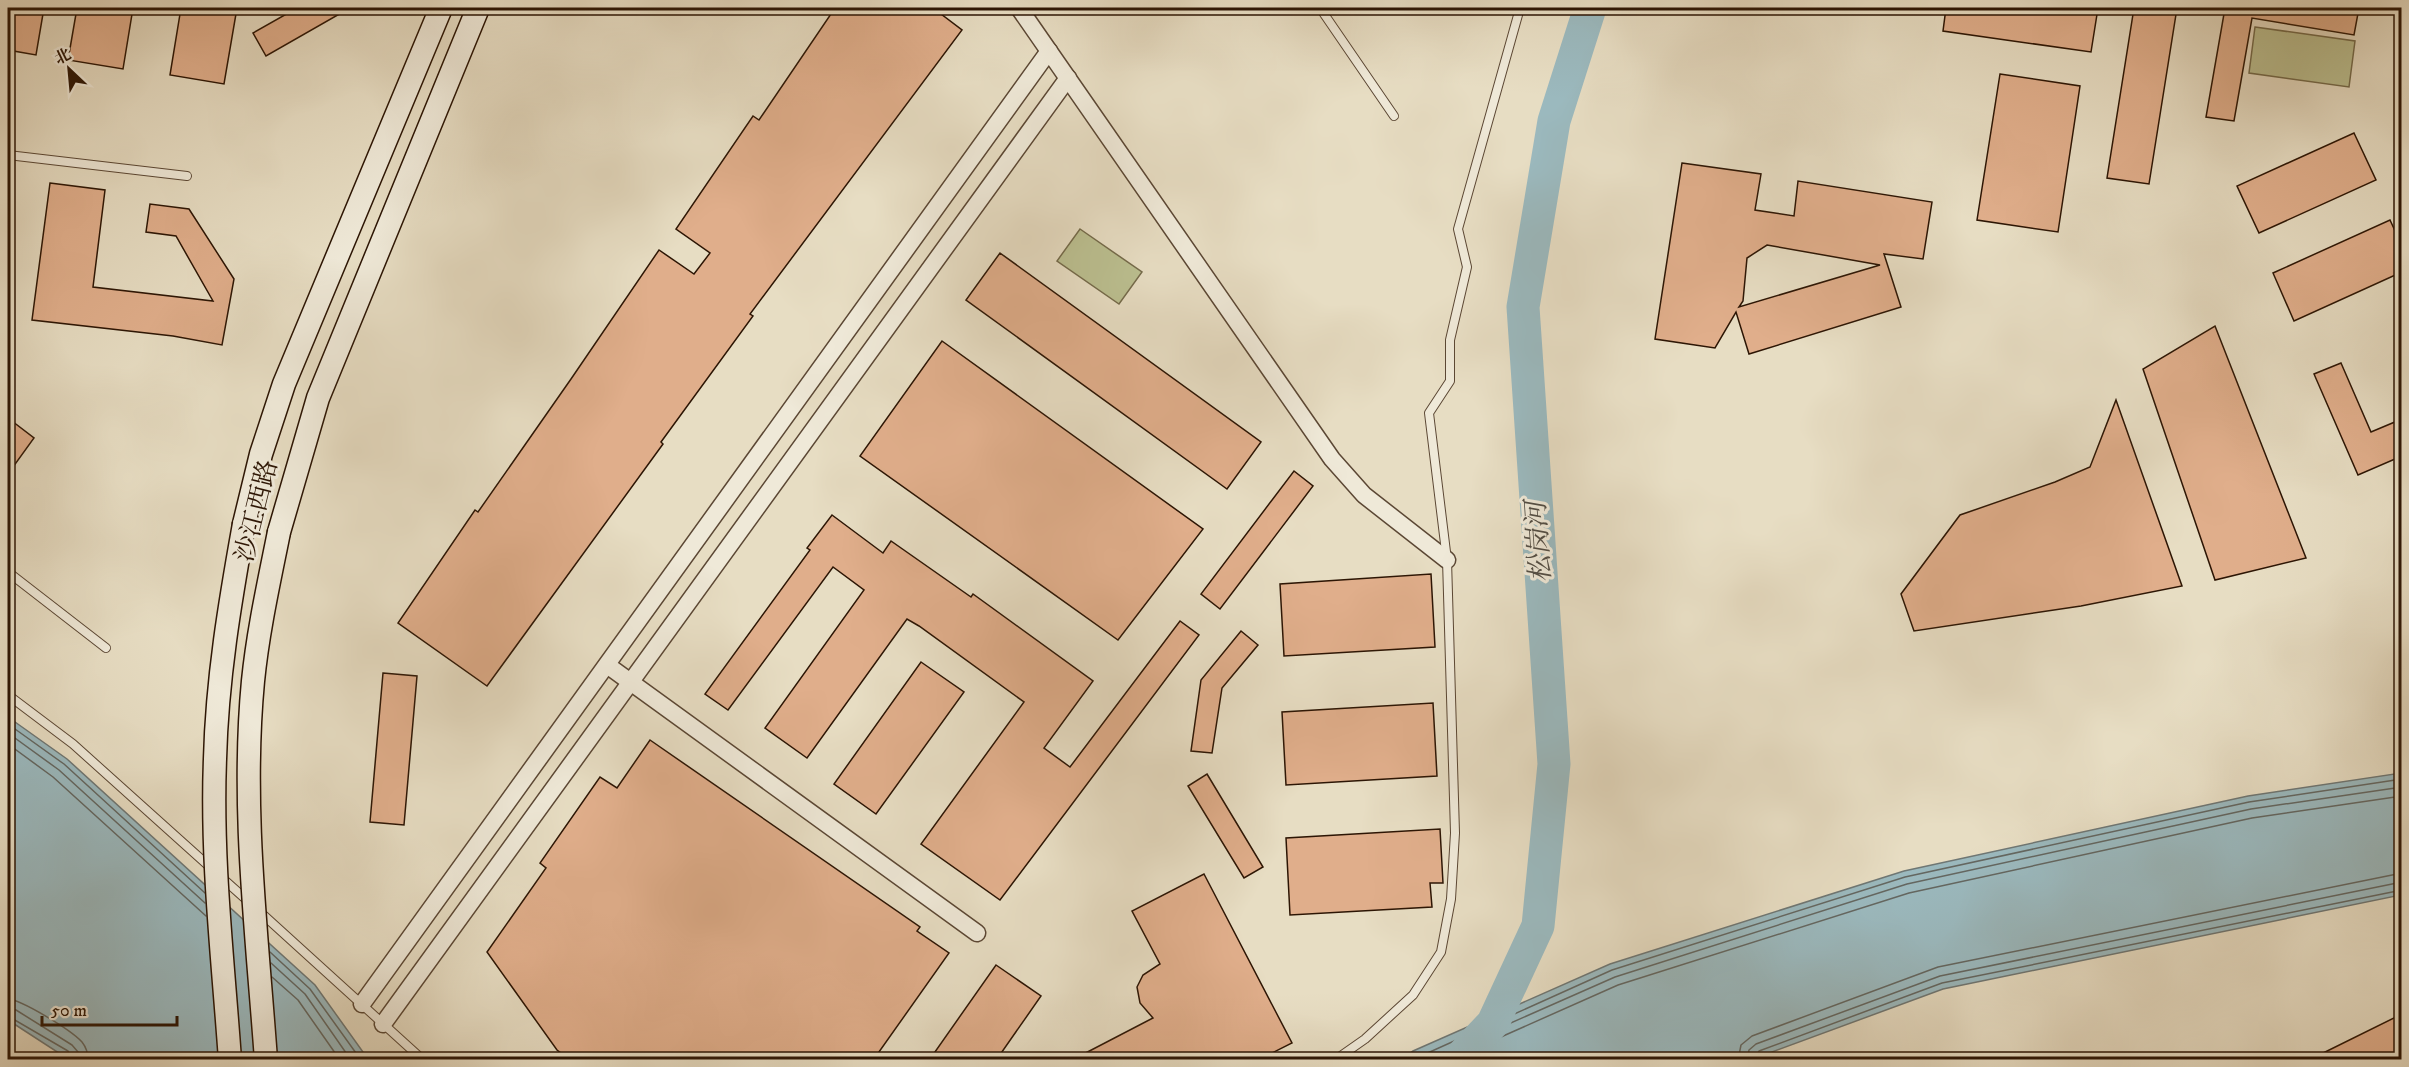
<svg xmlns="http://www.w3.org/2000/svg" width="2409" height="1067" viewBox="0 0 2409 1067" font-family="'IM FELL DW Pica','Noto Serif SC',serif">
<rect width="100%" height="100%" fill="#e7ddc3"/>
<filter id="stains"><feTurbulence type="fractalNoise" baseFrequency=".00333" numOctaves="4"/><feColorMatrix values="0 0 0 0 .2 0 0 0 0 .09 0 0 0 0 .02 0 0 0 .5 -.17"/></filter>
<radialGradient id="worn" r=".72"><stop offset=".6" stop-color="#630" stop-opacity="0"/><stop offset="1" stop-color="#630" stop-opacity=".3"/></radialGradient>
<g fill="#bbbf90" stroke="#746a4a" stroke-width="1.5">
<polygon points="2255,27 2355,41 2349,87 2249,73"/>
<polygon points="1080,229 1142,272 1119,304 1057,261"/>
</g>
<g fill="#9bb9be" stroke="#6f7774" stroke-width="1.5">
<polygon points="8,717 67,759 315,985 368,1059 68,1059 8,1020"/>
<polygon points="2401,773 2401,895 1943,989 1753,1059 1402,1059 1413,1051 1610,964 1904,871 2248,796"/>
</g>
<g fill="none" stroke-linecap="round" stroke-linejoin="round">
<g stroke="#646761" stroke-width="1.5">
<polyline points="8,724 64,764 205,893"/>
<polyline points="8,733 59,770 205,903"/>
<polyline points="8,744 53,777 206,916"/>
<polyline points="270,952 310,989 361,1060"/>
<polyline points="271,963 305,994 351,1060"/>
<polyline points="272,977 298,1000 340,1060"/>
<path d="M8,999C22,1000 71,1030 82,1042C86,1047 88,1053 88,1060"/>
<polyline points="8,1008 16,1010 72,1045 78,1052 79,1060"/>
<polyline points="8,1016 68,1051 71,1060"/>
<polyline points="1412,1060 1612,970 1905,877 2249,802 2402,779"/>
<polyline points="1427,1060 1615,977 1907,884 2251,809 2402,787"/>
<polyline points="1449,1060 1618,985 1909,893 2252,818 2402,796"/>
<polyline points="1738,1060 1741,1045 1752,1036 1938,967 2402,873"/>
<polyline points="1747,1060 1749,1050 1756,1044 1940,976 2402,882"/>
<polyline points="1754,1060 1759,1051 1942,983 2402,890"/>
</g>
<polyline stroke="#9bb9be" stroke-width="33" points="1458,1060 1493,1023 1538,926 1554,764 1523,307 1554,121 1590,8"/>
</g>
<g fill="#e0ae8b" stroke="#2c1504" stroke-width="1.5" fill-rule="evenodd">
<polygon points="8,8 44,8 36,55 8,50"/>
<polygon points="77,8 133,8 123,69 68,60"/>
<polygon points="181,8 237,8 224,84 170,75"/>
<polygon points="297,8 350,8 266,56 253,33"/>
<polygon points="835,8 933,8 962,30 750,314 753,316 661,442 663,444 487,686 398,623 475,510 478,512 571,379 659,250 694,274 710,253 676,229 753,116 759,120"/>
<polygon points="1946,8 2098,8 2091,52 1943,31"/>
<polygon points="2134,8 2177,8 2149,184 2107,178"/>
<polygon points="2225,8 2359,8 2354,35 2252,18 2234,121 2206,117"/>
<polygon points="2000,74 2080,86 2058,232 1977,220"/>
<polygon points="2354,133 2376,180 2259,233 2237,186"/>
<path d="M1682,163L1761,174L1755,210L1794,216L1798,181L1932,202L1923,259L1884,254L1901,307L1749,354L1736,312L1715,348L1655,339ZM1767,245L1880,265L1739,307L1743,301L1747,258Z"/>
<polygon points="50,183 105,190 93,287 213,301 176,236 146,232 150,204 189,209 234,279 222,345 173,336 32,320"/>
<polygon points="2390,220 2402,246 2402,272 2294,321 2273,273"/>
<polygon points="1000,253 1261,442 1227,489 966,300"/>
<polygon points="2215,326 2306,558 2215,580 2143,369"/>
<polygon points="942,341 1203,529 1118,640 860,456"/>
<polygon points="2341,363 2371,432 2402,419 2402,456 2358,475 2314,374"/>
<polygon points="2116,400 2182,586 2081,606 1914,631 1901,594 1960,515 2055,482 2090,467"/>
<polygon points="8,418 34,438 8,474"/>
<polygon points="1294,471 1313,486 1220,609 1201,594"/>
<polygon points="832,515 883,553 891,541 971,597 973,594 1093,681 1044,748 1070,767 1180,621 1199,635 1000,900 921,844 1024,702 919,626 907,619 807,758 765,728 864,590 833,567 728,710 705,694 810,550 807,548"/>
<polygon points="1431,574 1435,647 1284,656 1280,584"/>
<polygon points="1241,631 1258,645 1222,688 1212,753 1191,751 1201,680"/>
<polygon points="921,662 964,692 876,814 834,784"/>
<polygon points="383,673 417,676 404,825 370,822"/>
<polygon points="1433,703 1437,776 1286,785 1282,712"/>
<polygon points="650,740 920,927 917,931 949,953 874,1059 569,1059 557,1050 487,952 546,868 540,863 600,777 617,788"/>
<polygon points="1207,774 1263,867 1244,878 1188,786"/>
<polygon points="1440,829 1443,883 1430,883 1432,907 1290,915 1286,838"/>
<polygon points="1204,874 1292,1043 1260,1059 1074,1059 1153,1018 1140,1003 1137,987 1143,975 1160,964 1132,911"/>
<polygon points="996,965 1041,996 997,1059 930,1059"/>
<polygon points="2402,1014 2402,1059 2311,1059"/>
</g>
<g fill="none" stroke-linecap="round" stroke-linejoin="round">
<g stroke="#5b4734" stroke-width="10">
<g id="lane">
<polyline points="1320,8 1394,116"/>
<polyline points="8,155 187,176"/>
<polyline points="8,572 106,648"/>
<polyline points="8,695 73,744 211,868"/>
<polyline points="221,877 249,902"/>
<polyline points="259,911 423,1060"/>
<polyline points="1335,1060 1365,1039 1413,995 1441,952 1451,899 1455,833 1447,560 1429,413 1450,381 1450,340 1467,267 1458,229 1520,8"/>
</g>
</g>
<g stroke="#5b4734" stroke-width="19">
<g id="street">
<polyline points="1019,8 1332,459 1364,495 1447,560"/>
<polyline points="607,665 977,933"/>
<polyline points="362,1004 1049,51"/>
<polyline points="383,1024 1068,78"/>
</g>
</g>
<g stroke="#2c1504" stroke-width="25">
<g id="secondary">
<polyline points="244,524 261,454 284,384 441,8"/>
<polyline points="279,532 318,398 478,8"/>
</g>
</g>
<use href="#lane" stroke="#efe9d8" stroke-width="8"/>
<use href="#street" stroke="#efe9d8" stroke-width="16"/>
<use href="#secondary" stroke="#efe9d8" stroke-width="22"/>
<g stroke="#2c1504" stroke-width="25" stroke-linecap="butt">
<g id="secondary-bridge">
<path d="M230,1060C223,960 211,859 215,759C217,679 230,602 244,524"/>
<path d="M266,1060C257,934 241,807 253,681C258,631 269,582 279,532"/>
</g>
</g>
<use href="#secondary-bridge" stroke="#efe9d8" stroke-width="22"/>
</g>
<g text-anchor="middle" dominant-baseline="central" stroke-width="6" stroke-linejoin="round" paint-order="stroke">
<g font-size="26" fill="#2c1504" stroke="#efe9d8">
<text transform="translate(257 511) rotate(-76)">沙江西路</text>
</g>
<g font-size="27" font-style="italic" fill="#534e45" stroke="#efe9d8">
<text transform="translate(1539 542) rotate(-94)">松岗河</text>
</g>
</g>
<rect width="2409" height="1067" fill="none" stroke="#e7ddc3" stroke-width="30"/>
<rect x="9" y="9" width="2391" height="1049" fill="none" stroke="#2c1504" stroke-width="3"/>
<rect x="15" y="15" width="2379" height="1037" fill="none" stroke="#2c1504" stroke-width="1.5"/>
<g transform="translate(69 69) rotate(334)" stroke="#efe9d8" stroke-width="4.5" paint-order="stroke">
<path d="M0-4.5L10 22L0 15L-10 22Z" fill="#2c1504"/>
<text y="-9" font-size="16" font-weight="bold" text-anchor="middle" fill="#2c1504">北</text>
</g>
<path d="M42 1016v9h135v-9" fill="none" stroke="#2c1504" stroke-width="3"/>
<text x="51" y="1016" font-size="18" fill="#2c1504" stroke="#efe9d8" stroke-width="4.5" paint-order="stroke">50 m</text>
<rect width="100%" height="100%" filter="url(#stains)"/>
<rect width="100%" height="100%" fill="url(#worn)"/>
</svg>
